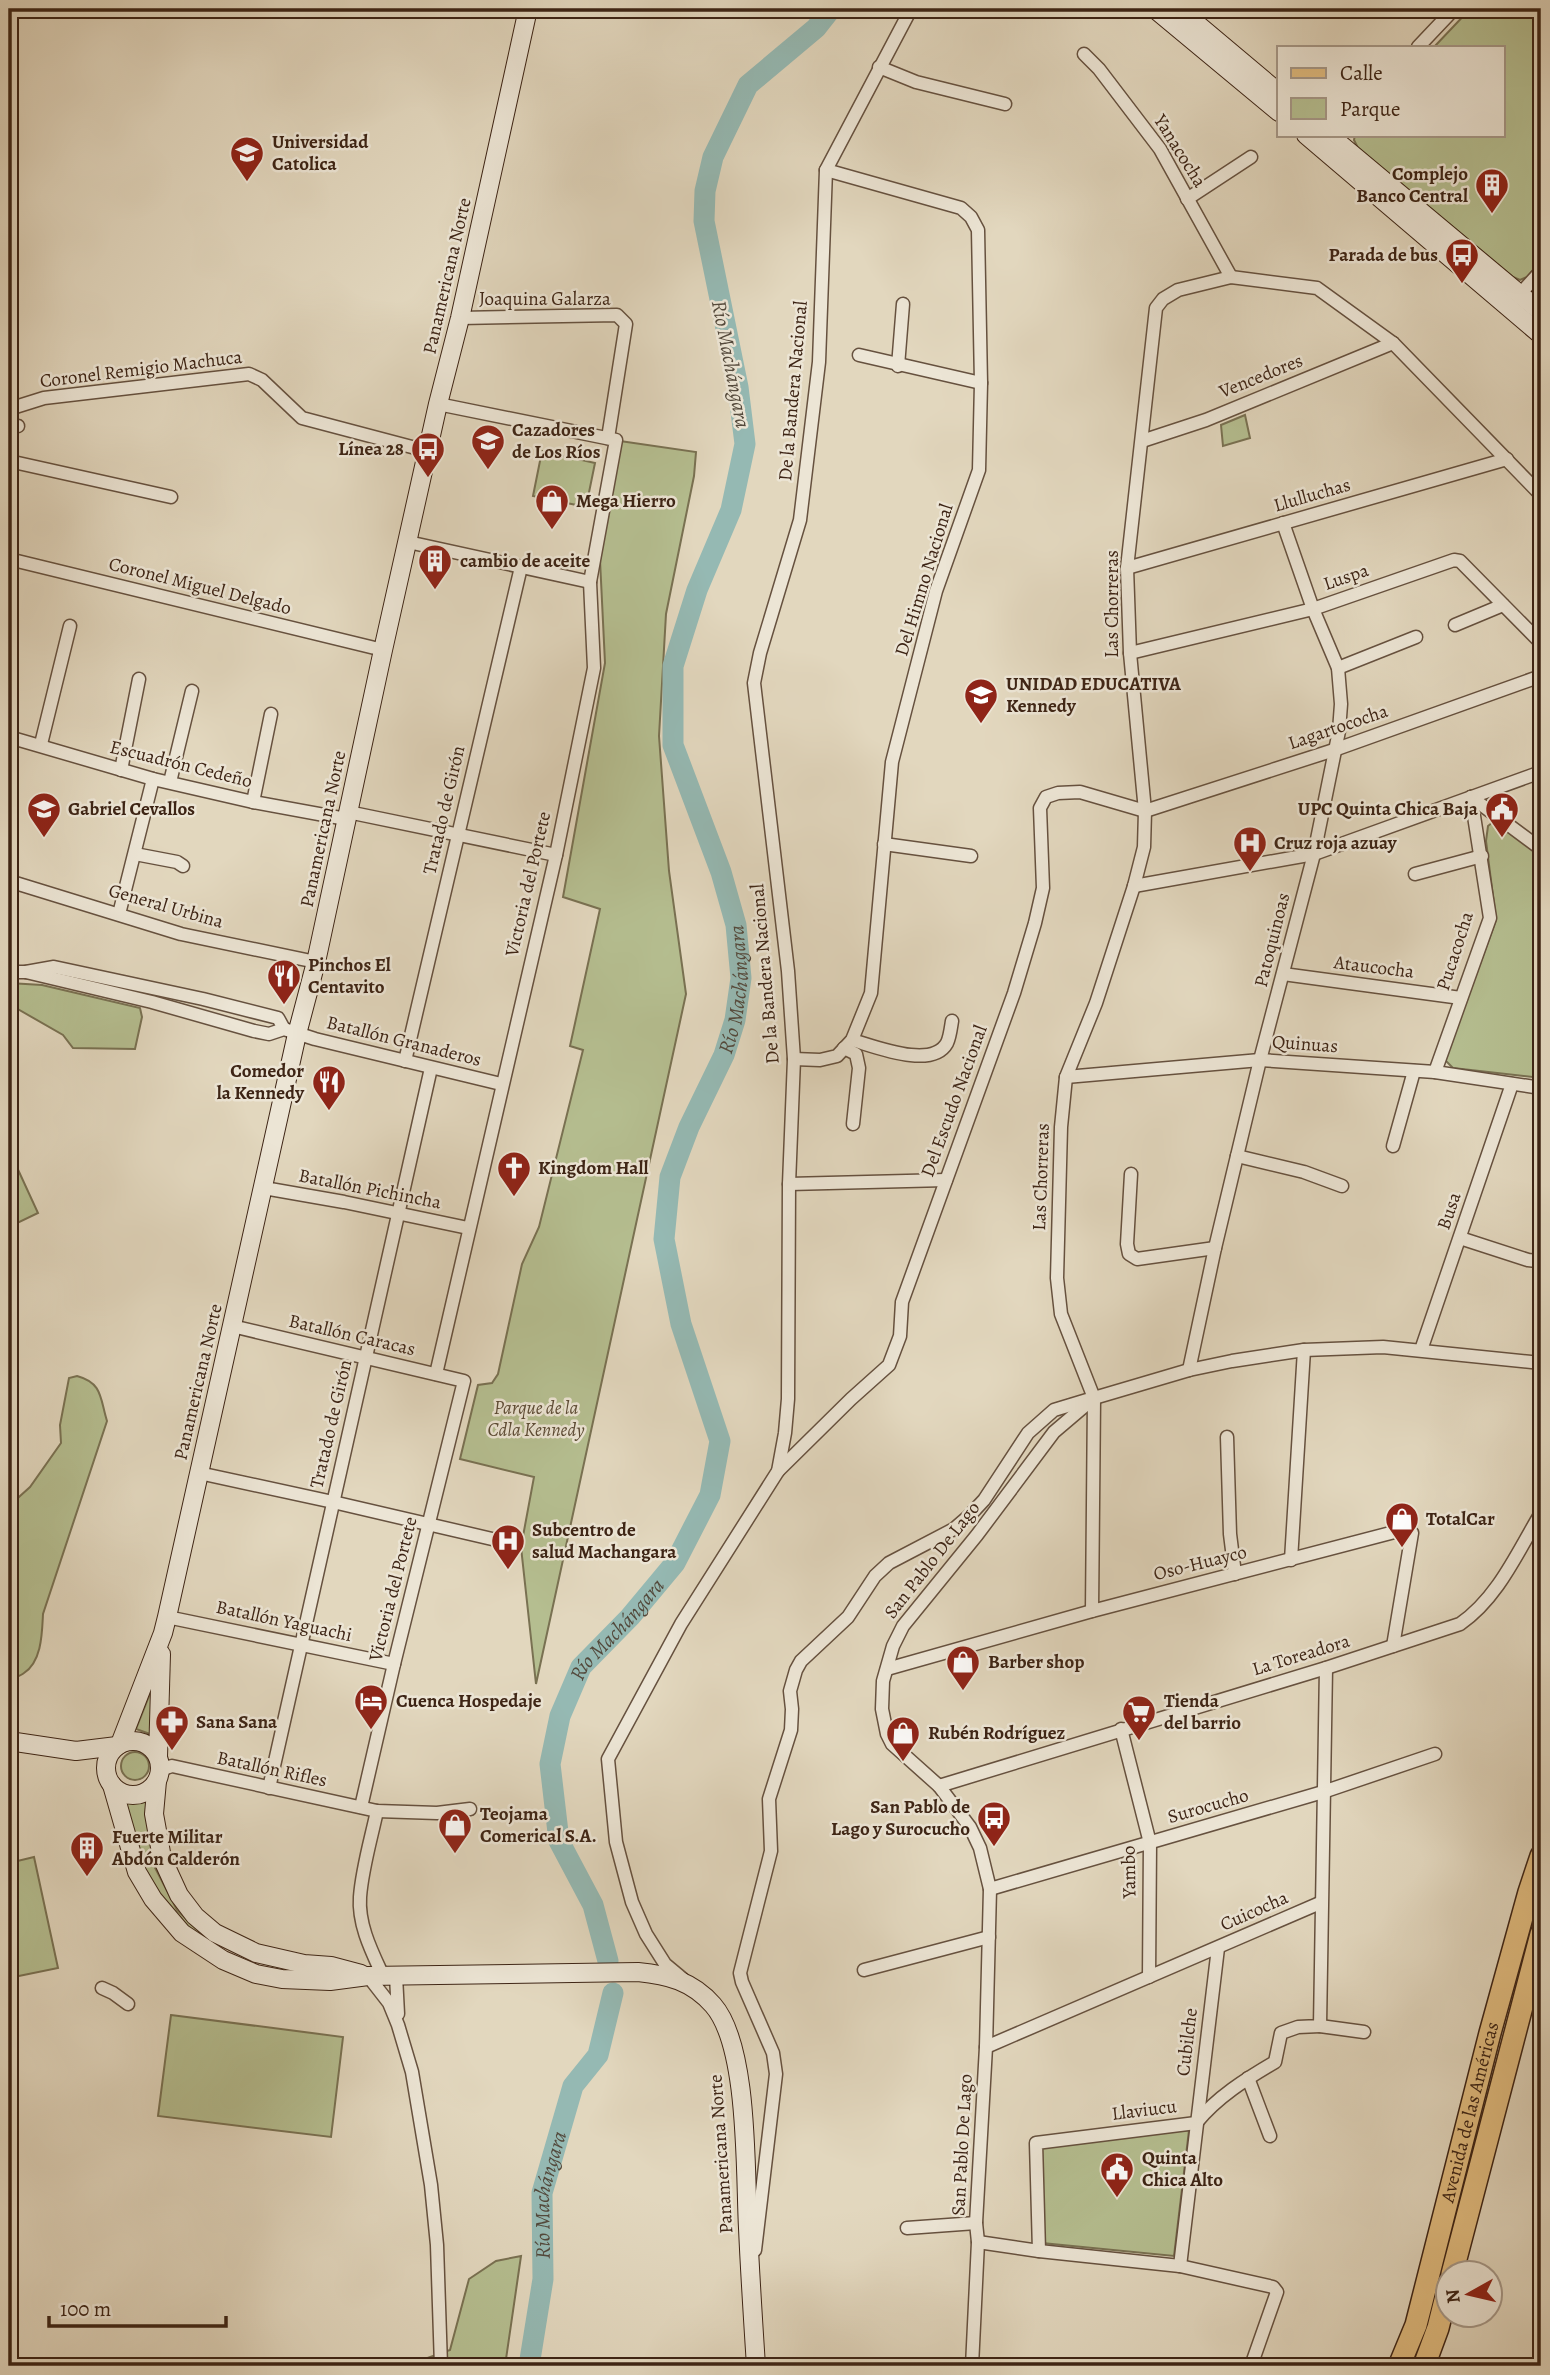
<svg xmlns="http://www.w3.org/2000/svg" width="1550" height="2375" viewBox="0 0 1550 2375" font-family="Alegreya,serif">
<rect width="100%" height="100%" fill="#e2d7be"/>
<filter id="stains"><feTurbulence type="fractalNoise" baseFrequency=".00286" numOctaves="4"/><feColorMatrix values="0 0 0 0 .2 0 0 0 0 .09 0 0 0 0 .02 0 0 0 .5 -.17"/></filter>
<radialGradient id="worn" r=".72"><stop offset=".6" stop-color="#630" stop-opacity="0"/><stop offset="1" stop-color="#630" stop-opacity=".3"/></radialGradient>
<g fill="#b5be90" stroke="#797152" stroke-width="2">
<polygon points="1470,9 1541,9 1541,261 1527,277 1520,280 1513,277 1358,148 1354,140 1355,135 1503,135 1503,47 1434,47"/>
<polygon points="1245,415 1250,438 1223,446 1221,425"/>
<polygon points="620,441 696,452 694,476 666,614 659,736 669,871 686,994 536,1684 521,1547 534,1477 460,1459 478,1385 492,1383 498,1374 522,1264 539,1227 583,1050 570,1046 600,909 563,897 605,663 600,560"/>
<polygon points="542,451 595,463 586,507 533,496"/>
<polygon points="1493,822 1499,823 1541,855 1541,1078 1453,1068 1445,1060 1496,920 1486,841 1488,826"/>
<polygon points="9,983 42,985 140,1008 142,1017 135,1049 73,1048 63,1035 9,1004"/>
<polygon points="9,1150 38,1213 9,1227"/>
<path d="M77,1376C103,1383 100,1399 107,1421L43,1614C42,1633 42,1661 24,1673C20,1676 14,1678 9,1681V1506L30,1487L61,1443L60,1425L69,1378Z"/>
<polygon points="153,1686 150,1734 136,1729"/>
<circle cx="135" cy="1766" r="14"/>
<polygon points="147,1798 152,1862 177,1910 204,1936 197,1937 164,1904 138,1856 124,1799"/>
<polygon points="34,1857 58,1968 9,1978 9,1863"/>
<polygon points="171,2015 343,2037 331,2137 158,2116"/>
<polygon points="1189,2130 1174,2256 1042,2243 1038,2143"/>
<polygon points="521,2256 505,2366 405,2366 450,2350 469,2279 496,2261"/>
</g>
<g fill="none" stroke-linecap="round" stroke-linejoin="round">
<g stroke="#95b9b3" stroke-width="21">
<path id="s1" d="M608,1961L593,1905L559,1841L550,1764L560,1716L581,1667L630,1617L675,1563L710,1495L720,1441L681,1324L664,1239L670,1177L689,1127L724,1055L735,1020L741,978L736,925L721,872L673,745V666L697,590L731,510L745,444L738,387L704,221L705,191L713,157L748,85L816,28L831,9"/>
<path id="s2" d="M529,2366L543,2279L542,2193L573,2086L598,2055L613,1993"/>
</g>
<g stroke="#66513f" stroke-width="15">
<g id="minor">
<polyline points="1418,47 1454,9"/>
<polyline points="1084,54 1099,69 1160,149 1231,277"/>
<polyline points="879,67 916,82 1005,104"/>
<polyline points="1187,199 1251,157"/>
<polyline points="1520,294 1541,271"/>
<polyline points="460,318 617,315 626,324 608,438"/>
<polyline points="859,355 981,383"/>
<polyline points="898,366 903,304"/>
<polyline points="9,409 44,398 249,374 262,380 302,418 427,451"/>
<polyline points="9,425 18,426"/>
<polyline points="1142,441 1206,420 1393,343"/>
<polyline points="9,461 171,497"/>
<polyline points="408,542 590,582"/>
<polyline points="9,559 383,650"/>
<polyline points="1127,568 1507,459"/>
<polyline points="1455,625 1503,605"/>
<polyline points="1130,653 1313,609 1454,560 1460,561 1541,643"/>
<polyline points="1338,668 1416,637"/>
<polyline points="9,737 153,779 253,802 346,819"/>
<polyline points="41,744 70,626"/>
<polyline points="121,770 139,679"/>
<polyline points="170,782 192,691"/>
<polyline points="1471,797 1541,849"/>
<polyline points="253,802 271,714"/>
<polyline points="348,812 556,855"/>
<polyline points="884,844 971,856"/>
<polyline points="135,854 177,862 183,866"/>
<polyline points="1415,874 1482,856"/>
<polyline points="9,881 181,934 316,962"/>
<polyline points="1134,886 1314,854 1541,772"/>
<polyline points="119,914 153,779"/>
<polyline points="9,972 26,972 54,967 203,999 278,1018 284,1029"/>
<polyline points="26,972 152,1002 254,1031 269,1034 284,1029 315,1039 501,1084"/>
<polyline points="1283,974 1461,998"/>
<path d="M852,1040C874,1046 932,1070 947,1043C950,1037 951,1027 952,1021"/>
<polyline points="844,1048 856,1054 859,1068 853,1124"/>
<polyline points="794,1059 820,1060 837,1056 852,1040 871,993 892,762 936,591 979,470 981,383 978,230 971,217 961,208 826,170"/>
<polyline points="405,1061 521,567"/>
<polyline points="1435,1072 1490,918 1471,797"/>
<polyline points="1066,1077 1260,1060 1435,1072 1541,1088"/>
<polyline points="1393,1146 1414,1071"/>
<polyline points="1237,1156 1304,1172 1342,1186"/>
<polyline points="1131,1174 1127,1244 1129,1254 1137,1259 1215,1248"/>
<polyline points="789,1184 946,1180"/>
<polyline points="264,1188 344,1202 468,1228"/>
<polyline points="1460,1238 1528,1260 1537,1261 1541,1258"/>
<polyline points="232,1326 464,1381 394,1664 361,1807"/>
<polyline points="1421,1350 1512,1084"/>
<polyline points="1189,1370 1215,1248 1260,1060 1314,854 1339,731 1341,704 1338,668 1313,609 1283,523"/>
<polyline points="436,1374 556,855 594,668 590,582 616,440 438,404"/>
<polyline points="1227,1437 1230,1534 1235,1574"/>
<polyline points="778,1471 851,1399 889,1365 900,1336 902,1302 1014,993 1035,923 1043,888 1040,808 1046,797 1058,793 1080,792 1145,811 1334,750 1541,676"/>
<polyline points="199,1473 333,1502 505,1542"/>
<polyline points="1291,1560 1304,1350"/>
<polyline points="1092,1611 1094,1398 1061,1314 1057,1278 1061,1127 1066,1077 1096,1003 1134,886 1144,847 1145,811 1130,653 1127,568 1156,308 1163,299 1178,290 1231,277 1317,288 1393,343 1541,495"/>
<polyline points="167,1617 394,1664"/>
<polyline points="887,1669 1092,1611 1406,1529 1412,1533 1393,1646"/>
<polyline points="1121,1729 1150,1843 1149,1977"/>
<polyline points="160,1770 172,1766 377,1811 437,1813 470,1809"/>
<path d="M939,1786L1326,1668L1460,1624C1498,1598 1518,1551 1541,1513"/>
<polyline points="269,1788 431,1068"/>
<path d="M377,1811C371,1839 362,1869 360,1897C358,1925 372,1952 383,1976"/>
<polyline points="990,1889 1323,1792 1435,1754"/>
<polyline points="864,1970 989,1937"/>
<polyline points="368,1976 389,2003 398,2025 412,2072 431,2185 437,2245 441,2366"/>
<polyline points="396,1976 398,2014"/>
<polyline points="683,1979 665,1964 646,1934 632,1902 616,1842 608,1759 681,1624 778,1471 785,1433 788,1399 789,1184 794,1059 788,971 754,683 760,653 800,520 819,362 826,170 911,9"/>
<polyline points="102,1988 113,1993 128,2004"/>
<polyline points="1320,2026 1364,2032"/>
<polyline points="986,2047 1320,1903"/>
<polyline points="1248,2078 1270,2136"/>
<polyline points="907,2228 976,2223"/>
<polyline points="978,2242 1039,2251 1180,2266 1273,2287 1277,2292 1251,2366"/>
<polyline points="755,2250 776,2074 773,2053 742,1982 740,1973 771,1851 769,1799 791,1730 792,1709 790,1691 796,1670 801,1661 848,1617 875,1576 889,1563 954,1529 969,1516 984,1500 1028,1433 1054,1410 1087,1400"/>
<path d="M1039,2251L1036,2143L1196,2123C1217,2097 1246,2079 1275,2062L1281,2033L1298,2027L1320,2026L1326,1668"/>
<polyline points="1180,2266 1218,1948"/>
<polyline points="972,2366 978,2242 976,2223 986,2047 990,1889 980,1848 970,1827 939,1786 892,1744 887,1734 882,1709 883,1681 893,1646 903,1626 977,1535 1054,1432 1094,1398 1189,1370 1232,1361 1304,1350 1383,1347 1541,1363"/>
<polyline points="1190,2366 1191,2366"/>
</g>
</g>
<g stroke="#3d2415" stroke-width="20">
<g id="secondary">
<polyline points="1155,9 1279,112"/>
<polyline points="1179,9 1279,93"/>
<polyline points="1306,135 1541,335"/>
<polyline points="1329,135 1541,312"/>
<circle cx="133" cy="1768" r="27"/>
<polyline points="9,1741 76,1751 117,1746"/>
<polyline points="120,1744 163,1633 167,1617 297,1034 316,962 383,650 438,404 460,318 528,9"/>
<polyline points="158,1757 161,1654"/>
<polyline points="157,1781 154,1814 162,1858 179,1895 195,1916 215,1933 256,1953 304,1964 331,1966 361,1974"/>
<path d="M112,1785L137,1872L153,1899L182,1933L223,1960L256,1974L282,1979L330,1981L368,1976L638,1972C668,1975 692,1981 713,2005C749,2046 745,2172 748,2228C750,2274 753,2320 756,2366"/>
</g>
</g>
<g stroke="#3d2415" stroke-width="24">
<g id="primary">
<polyline points="1452,2274 1541,1934"/>
<path id="s3" d="M1399,2366L1416,2325L1490,2033L1529,1892L1541,1856"/>
<polyline points="1424,2366 1438,2328 1448,2288"/>
</g>
</g>
<use href="#minor" stroke="#ece5d5" stroke-width="12"/>
<use href="#secondary" stroke="#ece5d5" stroke-width="18"/>
<use href="#primary" stroke="#e1bc7f" stroke-width="21"/>
</g>
<defs>
<g id="university-pin" transform="scale(1.75)"><path d="M0 17L-7.5 6A9.5 9.5 0 1 1 7.5 6Z" fill="#8f2418" stroke="#ece5d5"/><path d="M0-5L7-2L0 1L-7-2ZM-4 1L0 2.5L4 1V4Q0 6-4 4Z" fill="#fff"/></g>
<g id="building-pin" transform="scale(1.75)"><path d="M0 17L-7.5 6A9.5 9.5 0 1 1 7.5 6Z" fill="#8f2418" stroke="#ece5d5"/><path d="M-4-6H4V6H1V3H-1V6H-4ZM-2.5-4.3h1.7v1.8h-1.7ZM.8-4.3h1.7v1.8H.8ZM-2.5-1h1.7V.8h-1.7ZM.8-1h1.7V.8H.8Z" fill="#fff"/></g>
<g id="bus-pin" transform="scale(1.75)"><path d="M0 17L-7.5 6A9.5 9.5 0 1 1 7.5 6Z" fill="#8f2418" stroke="#ece5d5"/><path d="M-5-6H5V4H4V6H2V4H-2V6H-4V4H-5ZM-3.5-4V0h7V-4ZM-3.5 1.2v1.5H-2V1.2ZM2 1.2v1.5H3.5V1.2Z" fill="#fff"/></g>
<g id="school-pin" transform="scale(1.75)"><path d="M0 17L-7.5 6A9.5 9.5 0 1 1 7.5 6Z" fill="#8f2418" stroke="#ece5d5"/><path d="M0-5L7-2L0 1L-7-2ZM-4 1L0 2.5L4 1V4Q0 6-4 4Z" fill="#fff"/></g>
<g id="shop-pin" transform="scale(1.75)"><path d="M0 17L-7.5 6A9.5 9.5 0 1 1 7.5 6Z" fill="#8f2418" stroke="#ece5d5"/><path d="M-5-2.5h2.3a2.7 3.5 0 0 1 5.4 0H5L5.5 6h-11ZM-1.5-2.5h3a1.5 2.3 0 0 0-3 0Z" fill="#fff"/></g>
<g id="civic-pin" transform="scale(1.75)"><path d="M0 17L-7.5 6A9.5 9.5 0 1 1 7.5 6Z" fill="#8f2418" stroke="#ece5d5"/><path d="M-.6-6.5H3V-4.5H.6V-3L4-1V1h2V6H-6V1h2V-1L-.6-3ZM-1.2 2.5V6h2.4V2.5Z" fill="#fff"/></g>
<g id="hospital-pin" transform="scale(1.75)"><path d="M0 17L-7.5 6A9.5 9.5 0 1 1 7.5 6Z" fill="#8f2418" stroke="#ece5d5"/><path d="M-5-5h3v3.5h4V-5h3V5h-3V1.5h-4V5h-3Z" fill="#fff"/></g>
<g id="restaurant-pin" transform="scale(1.75)"><path d="M0 17L-7.5 6A9.5 9.5 0 1 1 7.5 6Z" fill="#8f2418" stroke="#ece5d5"/><path d="M-5-6h1v4h1v-4h1v4h1v-4h1v5L-1.5 .5V6h-2V.5L-5-1ZM5-6V6H3V1.5H1.5Q1.5-4 5-6Z" fill="#fff"/></g>
<g id="church-pin" transform="scale(1.75)"><path d="M0 17L-7.5 6A9.5 9.5 0 1 1 7.5 6Z" fill="#8f2418" stroke="#ece5d5"/><path d="M-1.2-6h2.4v3.5h3.3v2.4h-3.3V6h-2.4V-.1h-3.3v-2.4h3.3Z" fill="#fff"/></g>
<g id="hotel-pin" transform="scale(1.75)"><path d="M0 17L-7.5 6A9.5 9.5 0 1 1 7.5 6Z" fill="#8f2418" stroke="#ece5d5"/><path d="M-6-4.5h1.5V1H6V5H4.5V3h-9V5H-6ZM-4 0a1.8 1.8 0 1 1 3.6 0ZM.5 0V-2.5h3Q6-2.5 6 0Z" fill="#fff"/></g>
<g id="supermarket-pin" transform="scale(1.75)"><path d="M0 17L-7.5 6A9.5 9.5 0 1 1 7.5 6Z" fill="#8f2418" stroke="#ece5d5"/><path d="M-6-5.5h2.5l.6 2H6L4.5 2H-2.5L-4.4-4H-6ZM-1.5 3.2a1.3 1.3 0 1 0 .1 0ZM3 3.2a1.3 1.3 0 1 0 .1 0Z" fill="#fff"/></g>
<g id="pharmacy-pin" transform="scale(1.75)"><path d="M0 17L-7.5 6A9.5 9.5 0 1 1 7.5 6Z" fill="#8f2418" stroke="#ece5d5"/><path d="M-2-6h4v4h4v4h-4v4h-4v-4h-4v-4h4Z" fill="#fff"/></g>
</defs>
<g fill-rule="evenodd">
<use href="#university-pin" x="247" y="153"/>
<use href="#building-pin" x="1492" y="185"/>
<use href="#bus-pin" x="1462" y="255"/>
<use href="#school-pin" x="488" y="441"/>
<use href="#bus-pin" x="428" y="449"/>
<use href="#shop-pin" x="552" y="501"/>
<use href="#building-pin" x="435" y="561"/>
<use href="#school-pin" x="981" y="695"/>
<use href="#school-pin" x="44" y="809"/>
<use href="#civic-pin" x="1502" y="809"/>
<use href="#hospital-pin" x="1250" y="843"/>
<use href="#restaurant-pin" x="284" y="976"/>
<use href="#restaurant-pin" x="329" y="1082"/>
<use href="#church-pin" x="514" y="1168"/>
<use href="#shop-pin" x="1402" y="1519"/>
<use href="#hospital-pin" x="508" y="1541"/>
<use href="#shop-pin" x="963" y="1662"/>
<use href="#hotel-pin" x="371" y="1701"/>
<use href="#supermarket-pin" x="1139" y="1712"/>
<use href="#pharmacy-pin" x="172" y="1722"/>
<use href="#shop-pin" x="903" y="1733"/>
<use href="#bus-pin" x="994" y="1818"/>
<use href="#shop-pin" x="455" y="1825"/>
<use href="#building-pin" x="87" y="1848"/>
<use href="#civic-pin" x="1117" y="2169"/>
</g>
<g text-anchor="middle" dominant-baseline="central" stroke-width="5" stroke-linejoin="round" paint-order="stroke">
<g font-size="19" font-weight="bold" fill="#3d2415" stroke="#ece5d5" text-anchor="start">
<text x="272" y="142">Universidad<tspan x="272" dy="22">Catolica</tspan></text>
<text x="1468" y="174" text-anchor="end">Complejo<tspan x="1468" dy="22">Banco Central</tspan></text>
<text x="1438" y="255" text-anchor="end">Parada de bus</text>
<text x="512" y="430">Cazadores<tspan x="512" dy="22">de Los Ríos</tspan></text>
<text x="404" y="449" text-anchor="end">Línea 28</text>
<text x="576" y="501">Mega Hierro</text>
<text x="460" y="561">cambio de aceite</text>
<text x="1006" y="684">UNIDAD EDUCATIVA<tspan x="1006" dy="22">Kennedy</tspan></text>
<text x="68" y="809">Gabriel Cevallos</text>
<text x="1478" y="809" text-anchor="end">UPC Quinta Chica Baja</text>
<text x="1274" y="843">Cruz roja azuay</text>
<text x="308" y="965">Pinchos El<tspan x="308" dy="22">Centavito</tspan></text>
<text x="304" y="1071" text-anchor="end">Comedor<tspan x="304" dy="22">la Kennedy</tspan></text>
<text x="538" y="1168">Kingdom Hall</text>
<text x="1426" y="1519">TotalCar</text>
<text x="532" y="1530">Subcentro de<tspan x="532" dy="22">salud Machangara</tspan></text>
<text x="988" y="1662">Barber shop</text>
<text x="396" y="1701">Cuenca Hospedaje</text>
<text x="1164" y="1701">Tienda<tspan x="1164" dy="22">del barrio</tspan></text>
<text x="196" y="1722">Sana Sana</text>
<text x="928" y="1733">Rubén Rodríguez</text>
<text x="970" y="1807" text-anchor="end">San Pablo de<tspan x="970" dy="22">Lago y Surocucho</tspan></text>
<text x="480" y="1814">Teojama<tspan x="480" dy="22">Comerical S.A.</tspan></text>
<text x="112" y="1837">Fuerte Militar<tspan x="112" dy="22">Abdón Calderón</tspan></text>
<text x="1142" y="2158">Quinta<tspan x="1142" dy="22">Chica Alto</tspan></text>
</g>
<g font-size="19" fill="#3d2415" stroke="#ece5d5">
<text transform="translate(1180 151) rotate(58)">Yanacocha</text>
<text transform="translate(447 276) rotate(-77)">Panamericana Norte</text>
<text x="545" y="299">Joaquina Galarza</text>
<text transform="translate(141 369) rotate(-7)">Coronel Remigio Machuca</text>
<text transform="translate(1261 376) rotate(-22)">Vencedores</text>
<text transform="translate(793 391) rotate(-85)">De la Bandera Nacional</text>
<text transform="translate(1312 495) rotate(-16)">Llulluchas</text>
<text transform="translate(1346 577) rotate(-19)">Luspa</text>
<text transform="translate(924 580) rotate(-73)">Del Himno Nacional</text>
<text transform="translate(200 586) rotate(14)">Coronel Miguel Delgado</text>
<text transform="translate(1112 604) rotate(-90)">Las Chorreras</text>
<text transform="translate(1338 727) rotate(-19)">Lagartococha</text>
<text transform="translate(181 764) rotate(14)">Escuadrón Cedeño</text>
<text transform="translate(444 810) rotate(-77)">Tratado de Girón</text>
<text transform="translate(323 829) rotate(-78)">Panamericana Norte</text>
<text transform="translate(528 884) rotate(-77)">Victoria del Portete</text>
<text transform="translate(166 906) rotate(16)">General Urbina</text>
<text transform="translate(1272 940) rotate(-76)">Patoquinoas</text>
<text transform="translate(1455 951) rotate(-72)">Pucacocha</text>
<text transform="translate(1374 967) rotate(7)">Ataucocha</text>
<text transform="translate(765 974) rotate(-95)">De la Bandera Nacional</text>
<text transform="translate(404 1041) rotate(14)">Batallón Granaderos</text>
<text transform="translate(1305 1044) rotate(4)">Quinuas</text>
<text transform="translate(954 1101) rotate(-70)">Del Escudo Nacional</text>
<text transform="translate(1041 1177) rotate(-88)">Las Chorreras</text>
<text transform="translate(370 1189) rotate(11)">Batallón Pichincha</text>
<text transform="translate(1449 1211) rotate(-71)">Busa</text>
<text transform="translate(352 1335) rotate(13)">Batallón Caracas</text>
<text transform="translate(198 1382) rotate(-77)">Panamericana Norte</text>
<text transform="translate(331 1424) rotate(-77)">Tratado de Girón</text>
<text transform="translate(932 1560) rotate(-52)">San Pablo De Lago</text>
<text transform="translate(1200 1563) rotate(-14)">Oso-Huayco</text>
<text transform="translate(393 1589) rotate(-76)">Victoria del Portete</text>
<text transform="translate(284 1621) rotate(12)">Batallón Yaguachi</text>
<text transform="translate(1301 1655) rotate(-17)">La Toreadora</text>
<text transform="translate(272 1769) rotate(12)">Batallón Rifles</text>
<text transform="translate(1208 1806) rotate(-16)">Surocucho</text>
<text transform="translate(1129 1872) rotate(-91)">Yambo</text>
<text transform="translate(1254 1911) rotate(-24)">Cuicocha</text>
<text transform="translate(1187 2042) rotate(-83)">Cubilche</text>
<text transform="translate(1144 2110) rotate(-7)">Llaviucu</text>
<text stroke="none"><textPath href="#s3" startOffset="264">Avenida de las Américas</textPath></text>
<text transform="translate(962 2145) rotate(-87)">San Pablo De Lago</text>
<text transform="translate(721 2154) rotate(-94)">Panamericana Norte</text>
</g>
<g font-size="19" font-style="italic" fill="#5b4a34" stroke="#ece5d5">
<text x="536" y="1408">Parque de la<tspan x="536" dy="22">Cdla Kennedy</tspan></text>
</g>
<g font-size="21" font-style="italic" fill="#53493c" stroke="#ece5d5">
<text transform="translate(731 364) rotate(79)">Río Machángara</text>
<text stroke="none"><textPath href="#s1" startOffset="1055">Río Machángara</textPath></text>
<text stroke="none"><textPath href="#s1" startOffset="362">Río Machángara</textPath></text>
<text stroke="none"><textPath href="#s2" startOffset="173">Río Machángara</textPath></text>
</g>
</g>
<rect width="1550" height="2375" fill="none" stroke="#e2d7be" stroke-width="35"/>
<rect x="10" y="10" width="1529" height="2354" fill="none" stroke="#3d2415" stroke-width="3.5"/>
<rect x="18" y="18" width="1515" height="2340" fill="none" stroke="#3d2415" stroke-width="2"/>
<rect x="1277" y="46" width="228" height="91" fill="#ece5d5" stroke="#a69888" stroke-width="2"/>
<rect x="1291" y="68" width="35" height="10" fill="#e1bc7f" stroke="#a69888" stroke-width="2"/>
<text x="1340" y="80" font-size="21" fill="#3d2415">Calle</text>
<rect x="1291" y="98" width="35" height="21" fill="#b5be90" stroke="#a69888" stroke-width="2"/>
<text x="1340" y="116" font-size="21" fill="#3d2415">Parque</text>
<g transform="translate(1469 2294) rotate(262)"><circle r="33" fill="#ece5d5" stroke="#a69888" stroke-width="2"/>
<path d="M0-5L12 26L0 18L-12 26Z" fill="#8f2418"/>
<text y="-10" font-size="19" font-weight="bold" text-anchor="middle" fill="#3d2415">N</text>
</g>
<path d="M49 2316v10h177v-10" fill="none" stroke="#3d2415" stroke-width="3.5"/>
<text x="60" y="2316" font-size="21" fill="#3d2415" stroke="#ece5d5" stroke-width="5" paint-order="stroke">100 m</text>
<rect width="100%" height="100%" filter="url(#stains)"/>
<rect width="100%" height="100%" fill="url(#worn)"/>
</svg>
